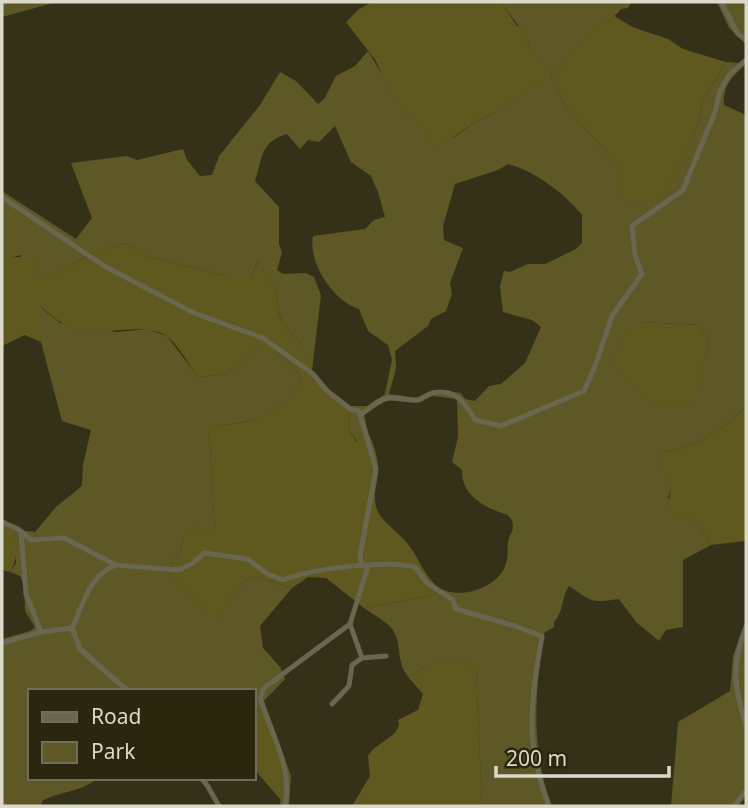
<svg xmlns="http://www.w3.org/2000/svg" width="748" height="808" viewBox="0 0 748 808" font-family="'Noto Sans',sans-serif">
<rect width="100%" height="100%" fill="#343118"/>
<g fill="#5e5827" fill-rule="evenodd">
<polygon points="2,2 57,2 2,17"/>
<path d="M501,2H636L631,3L628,8L621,9L608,23L587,35L564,66L550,74L566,108L619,165L630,204L653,201L673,179L700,119L702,101L726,62L738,63L746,58V64C733,76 722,86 724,105L746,115V406C723,429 696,449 663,452L672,485L668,498L697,521L711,545L683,560V627L666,630L659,641L636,622L619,599C590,603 593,602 569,586C561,598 564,611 554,622V627L544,633C535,691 530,751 552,806H482L476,667L425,666L409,678C395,661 403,644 392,629C386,621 372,614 364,608L434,595L438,587C449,594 460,594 473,591C489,586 504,577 507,559C508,553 507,545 509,538C512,531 515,527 511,519C507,513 503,514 497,511C478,504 461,491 462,470L452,462L458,437L457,399L432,396L419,403L387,400L364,415L368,432L358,442L348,429L351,406H368L385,394L392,360L388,345L368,331L359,309C333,301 308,263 313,236L365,229L374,220L385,217L378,192L371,176L351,162L335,126L319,142L308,140L300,149L287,134C260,142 263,157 255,181L279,207V244L282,253L277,270L283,274L306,273L314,277L321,295L312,370L306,369L301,344L281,321L275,290L258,261L251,276H227L143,255L125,243C114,247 102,250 92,254C69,264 62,278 33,277L20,255L11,258L2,257V191L76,239L92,218L71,163L127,156L137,160L183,149L187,160L200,176L212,175L219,156L260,105L280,72L296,81L318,104L324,99L336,76L355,66L368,51L404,111L453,138L475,122L498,111L530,48C525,31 511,17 501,2ZM508,164C535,171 564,193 582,215V243L576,249L545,264H528L510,272L504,271L500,286L503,312L532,320L541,327L525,363L501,384L489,386L475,401L465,399L461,393C445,391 432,388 418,398L389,394L396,368L395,351L428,326L431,319L446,311L452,294L450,283L463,248L444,240L443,226L455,184L498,170ZM641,322L701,325L708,342L696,398Z"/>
<polygon points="717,2 746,2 746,44 729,28"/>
<path d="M40,307L60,323L117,332L147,329L167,336L198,377L227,374L260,343L285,359L302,377L290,400L266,418L209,428L215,533L184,537L180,552L166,571L215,619L244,580L256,577L292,588L260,626L263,648L280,667L285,679L264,701L291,776L289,806H280L283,768L270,728L261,710L254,714V691H30V778H98C82,792 61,791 42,801L41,806H2V639L30,631L35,627L25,611L24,585L20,576L10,572L16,563L12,524L25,531L35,532L56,507L82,486L83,465L91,430L62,421L41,342Z"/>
<polygon points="746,619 746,797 738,806 671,806 678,722 730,691 733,656"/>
</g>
<g fill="#5f581f">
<path d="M372,2H501L517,26L522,27L530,48L550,74C570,62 571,51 586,36C595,27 606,26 613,15L632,27L668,39L683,49L726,62L702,101L700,119L673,180L654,201L630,205L618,193L619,165L566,108L550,74L498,111L475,122L436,149L413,117L404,111L386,84L376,61L346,22L359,9Z"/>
<path d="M125,243L143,255L227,276H251L259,260L275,290L281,321L301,344L307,360L306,369L312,370L330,390L351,406L348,429L357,442L368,432C374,446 379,458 378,474C377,485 373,495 376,506C379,521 398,531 407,543C419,557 423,575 438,587L434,595L364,608L326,578L308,577L292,588L256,577L244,580L215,620L166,571L180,552L184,537L198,526L215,533L209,428C258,419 277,424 302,377L285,359L260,344L227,374L198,377C189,365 180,348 169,338C150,321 108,335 83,331C66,328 54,318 41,307V342L25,335L2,346V257C13,258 23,256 35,257L37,269L34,276C58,279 72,263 92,254C102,249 114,247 125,243Z"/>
<path d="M641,322L701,325L708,342L697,398C661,425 633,390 612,362L623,337Z"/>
<path d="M746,406V541L711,545L697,521L668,512L671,485L659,466L663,452C696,449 723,429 746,406Z"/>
<path d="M2,519L12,524C17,540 19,558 10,572L2,570Z"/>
<polygon points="452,658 476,667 482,806 352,806 370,776 368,756 372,750 394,734 399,726 398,720 418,710 423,694 409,678 425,666"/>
<polygon points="261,710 270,728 283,769 281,800 254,769 254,714"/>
</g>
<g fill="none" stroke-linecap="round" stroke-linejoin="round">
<g stroke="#696750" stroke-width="5">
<polyline points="721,2 738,34 746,40"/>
<polyline points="2,197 104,266 194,313 263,338 313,374 327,391 350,409 359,411 376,469 360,556 362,566"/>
<path d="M360,415C369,409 378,399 389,398C398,397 408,401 417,400C422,399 426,395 432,393C454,388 465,402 475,420L501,426L584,391L594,369L612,316L642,274L635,255L632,226L683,190L715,112L720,91L729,75L746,60"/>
<path d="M2,522L18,529L31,540L64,538L116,565L178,570L192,564L204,553L247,559L268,574L283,580C314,568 384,560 415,567L427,583L453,600L456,609L515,626L542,636C531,703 524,741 549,806"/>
<polyline points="21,532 26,594 41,632"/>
<path d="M746,627C731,664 734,687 746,725"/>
<polyline points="72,628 80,649 128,691"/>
<path d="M2,643L41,632L72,628C83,605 90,574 116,565"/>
<polyline points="362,658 350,624 368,566"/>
<polyline points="332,704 349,686 352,665 362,658 386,656"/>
<polyline points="201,778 207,785 219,806"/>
<path d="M285,806C293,767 271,734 260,698L264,688L350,624"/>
<polyline points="734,806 746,790"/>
</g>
</g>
<rect width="748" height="808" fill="none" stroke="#dad9ca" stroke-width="7"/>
<rect x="28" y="689" width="228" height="91" fill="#2a270e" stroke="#706e59" stroke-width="2"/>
<rect x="42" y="712" width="35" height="10" fill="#696750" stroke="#706e59" stroke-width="2"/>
<text x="91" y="724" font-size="21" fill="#dad9ca">Road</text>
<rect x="42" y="742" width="35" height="21" fill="#5e5827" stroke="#706e59" stroke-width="2"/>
<text x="91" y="759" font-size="21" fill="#dad9ca">Park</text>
<path d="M496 766v10h173v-10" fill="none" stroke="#dad9ca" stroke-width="3.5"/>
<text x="506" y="766" font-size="21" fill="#dad9ca" stroke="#2a270e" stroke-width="5" paint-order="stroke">200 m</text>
</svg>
